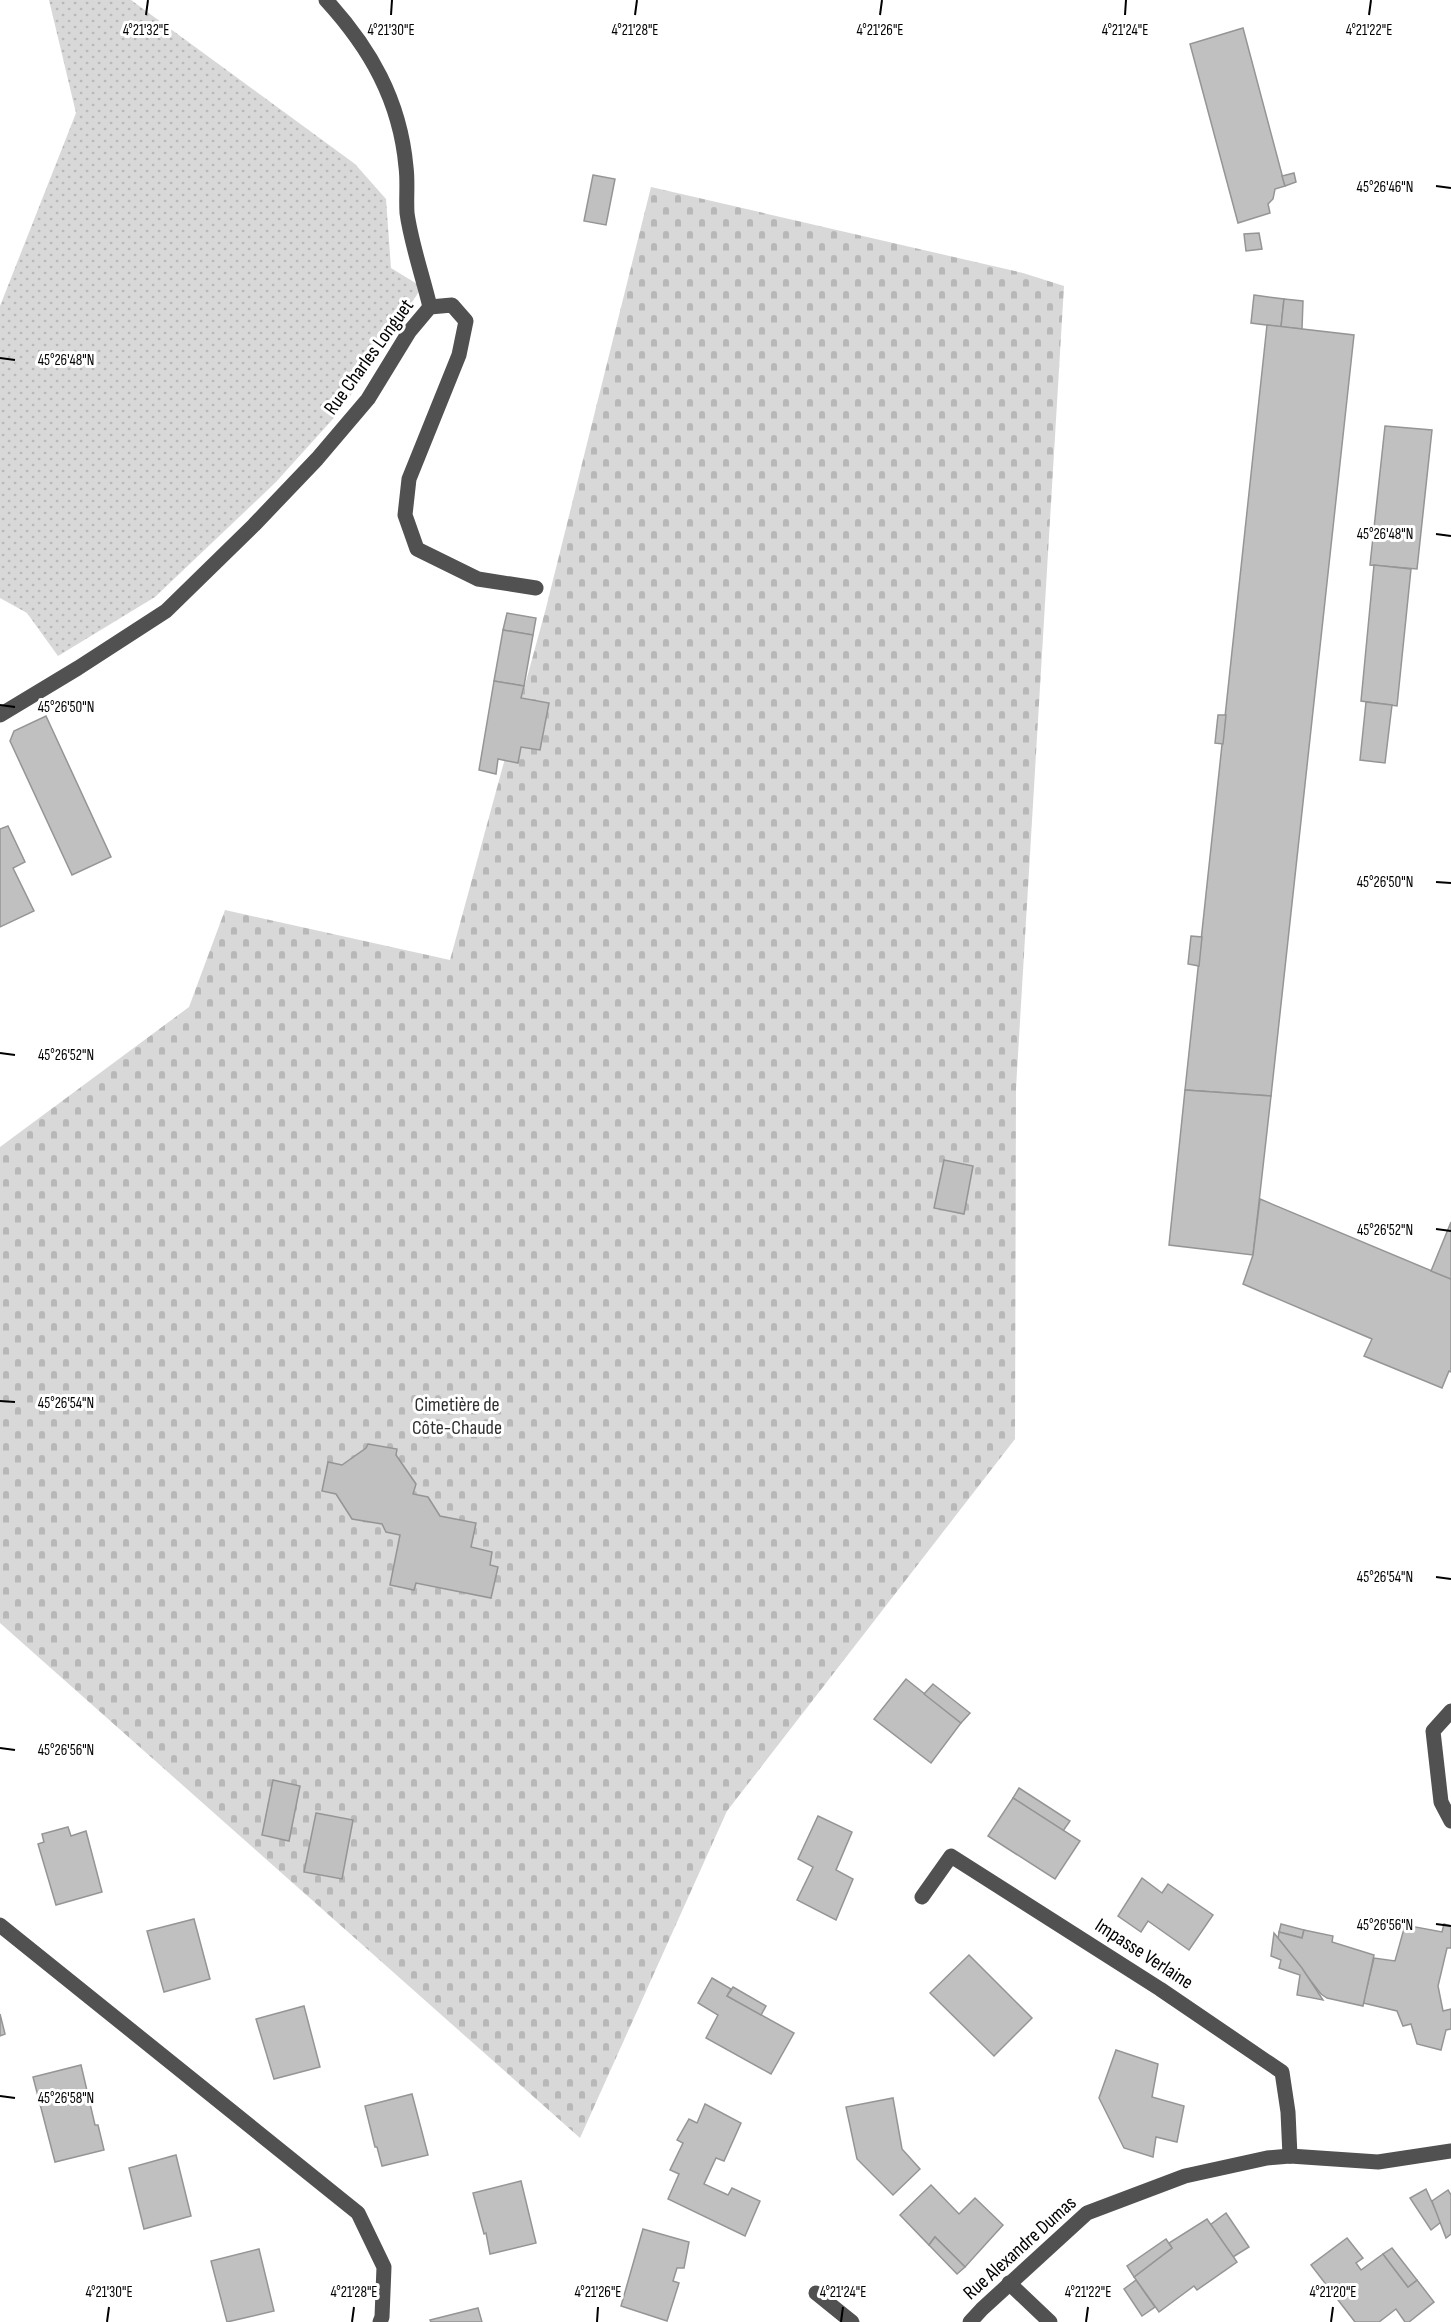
<svg xmlns="http://www.w3.org/2000/svg" width="1451" height="2322" viewBox="0 0 1451 2322" font-family="'Sofia Sans Condensed',sans-serif">
<defs>
<pattern id="grass-dots" width="8" height="8" patternUnits="userSpaceOnUse" patternTransform="scale(1.5)"><rect width="8" height="8" fill="#d8d8d8"/><path d="M2 2h.1M6 6h.1" fill="none" stroke="#b8b8b8" stroke-width="1.8" stroke-linecap="round"/></pattern>
<pattern id="cemetery-stones" width="16" height="16" patternUnits="userSpaceOnUse" patternTransform="scale(1.5)"><rect width="16" height="16" fill="#d8d8d8"/><path d="M2 7V4a2 2 0 0 1 4 0v3zM10 15v-3a2 2 0 0 1 4 0v3z" fill="#b8b8b8"/></pattern>
</defs>
<rect width="100%" height="100%" fill="#fff"/>
<polygon fill="url(#grass-dots)" points="49,0 131,0 355,164 386,199 391,268 422,287 341,410 276,482 155,597 58,656 27,613 0,598 0,306 76,113"/>
<polygon fill="url(#cemetery-stones)" points="651,187 1023,273 1064,286 1016,1088 1015,1439 727,1811 580,2138 0,1623 0,1147 189,1007 225,910 450,960 546,608"/>
<g fill="#c0c0c0" stroke="#959595" stroke-width="1.5">
<polygon points="1243,28 1285,186 1275,189 1273,199 1268,204 1270,213 1238,223 1190,44"/>
<polygon points="1294,173 1296,182 1285,186 1282,176"/>
<polygon points="593,175 615,179 606,225 584,221"/>
<polygon points="1259,233 1262,249 1246,251 1244,234"/>
<polygon points="1254,295 1284,299 1281,327 1251,323"/>
<polygon points="1284,299 1303,301 1302,329 1281,327"/>
<polygon points="1267,325 1354,335 1271,1096 1185,1090"/>
<polygon points="1385,426 1432,430 1417,569 1370,565"/>
<polygon points="1374,565 1411,569 1397,706 1361,701"/>
<polygon points="507,613 536,618 533,635 503,630"/>
<polygon points="503,630 533,635 524,686 494,681"/>
<polygon points="494,681 524,686 521,698 549,703 540,750 521,747 518,763 498,759 496,774 479,770"/>
<polygon points="1366,702 1392,705 1385,763 1360,760"/>
<polygon points="1218,715 1226,715 1223,744 1215,743"/>
<polygon points="46,716 111,857 72,875 10,741 14,731"/>
<polygon points="8,826 25,862 13,868 34,911 0,927 0,829"/>
<polygon points="1191,936 1202,937 1199,966 1188,964"/>
<polygon points="1185,1090 1271,1096 1253,1255 1169,1245"/>
<polygon points="944,1160 973,1166 964,1214 934,1208"/>
<polygon points="1260,1199 1451,1279 1451,1372 1449,1371 1442,1388 1364,1356 1372,1339 1243,1284 1253,1255"/>
<polygon points="1451,1222 1451,1279 1431,1271"/>
<polygon points="368,1444 397,1449 396,1455 416,1484 413,1494 428,1497 440,1516 476,1523 471,1547 492,1552 490,1565 498,1567 491,1598 416,1583 414,1590 390,1585 400,1535 386,1532 382,1524 352,1519 336,1494 322,1491 328,1462 342,1465 366,1448"/>
<polygon points="906,1679 961,1723 931,1763 874,1719"/>
<polygon points="933,1684 970,1713 961,1723 924,1694"/>
<polygon points="273,1780 300,1786 289,1841 262,1835"/>
<polygon points="1019,1788 1070,1821 1063,1831 1013,1798"/>
<polygon points="1013,1798 1080,1841 1055,1879 988,1836"/>
<polygon points="316,1813 353,1820 342,1879 304,1872"/>
<polygon points="818,1816 852,1832 836,1870 853,1879 836,1920 797,1900 813,1867 798,1859"/>
<polygon points="68,1827 71,1836 86,1831 102,1892 56,1905 38,1844 44,1842 42,1834"/>
<polygon points="1142,1878 1162,1893 1168,1884 1213,1915 1189,1950 1148,1921 1141,1932 1118,1916"/>
<polygon points="194,1919 210,1979 164,1992 147,1931"/>
<polygon points="1281,1924 1304,1930 1302,1938 1279,1932"/>
<polygon points="1444,1924 1451,1926 1451,1948 1447,1948 1438,1986 1443,2011 1451,2009 1451,2029 1446,2030 1441,2050 1417,2044 1411,2024 1403,2026 1397,2011 1363,2003 1374,1958 1395,1961 1405,1925 1442,1932"/>
<polygon points="1304,1930 1333,1936 1332,1942 1374,1955 1363,2006 1327,1998 1321,1994 1278,1939 1279,1932 1302,1938"/>
<polygon points="1274,1933 1302,1968 1323,2000 1297,1995 1300,1975 1279,1968 1281,1960 1271,1956"/>
<polygon points="969,1955 1032,2018 994,2056 930,1993"/>
<polygon points="712,1978 731,1989 727,1996 794,2033 771,2074 706,2038 718,2015 698,2003"/>
<polygon points="733,1987 766,2006 761,2015 727,1996"/>
<polygon points="304,2006 320,2067 274,2079 256,2019"/>
<polygon points="0,2014 5,2034 0,2036"/>
<polygon points="1116,2050 1158,2064 1152,2097 1184,2106 1177,2142 1156,2137 1153,2157 1124,2148 1099,2098"/>
<polygon points="81,2065 95,2125 98,2125 104,2150 55,2162 33,2077"/>
<polygon points="412,2094 428,2155 382,2166 377,2147 375,2147 365,2106"/>
<polygon points="893,2098 902,2149 920,2169 893,2195 857,2159 846,2107"/>
<polygon points="705,2104 741,2123 724,2161 716,2158 704,2184 728,2195 732,2188 760,2201 745,2236 668,2199 679,2174 670,2170 683,2143 677,2140 689,2119 697,2123"/>
<polygon points="176,2155 191,2216 144,2229 129,2168"/>
<polygon points="521,2181 536,2243 490,2254 486,2233 484,2234 473,2193"/>
<polygon points="931,2185 959,2214 975,2198 1003,2225 965,2267 935,2237 929,2245 900,2215"/>
<polygon points="1426,2189 1441,2222 1431,2230 1410,2198"/>
<polygon points="1448,2190 1451,2195 1451,2234 1446,2238 1432,2201"/>
<polygon points="1226,2213 1249,2247 1233,2257 1210,2225"/>
<polygon points="1207,2219 1237,2262 1197,2290 1194,2286 1159,2312 1134,2277 1172,2248 1169,2243"/>
<polygon points="643,2229 689,2242 684,2268 677,2268 673,2281 679,2283 667,2321 621,2306"/>
<polygon points="935,2237 965,2267 957,2274 929,2245"/>
<polygon points="1347,2238 1363,2258 1356,2263 1361,2270 1383,2254 1408,2287 1417,2280 1434,2302 1409,2322 1405,2322 1396,2309 1379,2322 1355,2322 1311,2265"/>
<polygon points="1166,2239 1172,2248 1134,2277 1127,2266"/>
<polygon points="1392,2248 1417,2280 1408,2287 1383,2254"/>
<polygon points="259,2249 274,2311 227,2322 211,2261"/>
<polygon points="1136,2280 1155,2307 1142,2316 1124,2289"/>
<polygon points="478,2308 482,2322 431,2322 430,2320"/>
</g>
<g fill="none" stroke-linecap="round" stroke-linejoin="round">
<g stroke="#515151" stroke-width="15">
<path d="M326,0C370,48 400,100 406,167C408,182 406,198 407,213C411,243 423,277 430,307"/>
<polyline points="0,715 78,668 166,611 254,525 317,459 368,399 409,332 430,307 452,305 466,321 459,355 409,479 405,515 417,549 478,579 536,588"/>
<polyline points="1451,1711 1433,1731 1441,1802 1451,1821"/>
<polyline points="922,1897 951,1856 1160,1989 1282,2072 1288,2112 1290,2156"/>
<polyline points="0,1925 358,2213 384,2267 382,2317 380,2322"/>
<polyline points="1009,2283 1050,2322"/>
<polyline points="816,2293 852,2322"/>
<polyline points="970,2322 982,2309 1087,2213 1185,2176 1267,2158 1290,2156 1378,2162 1451,2151"/>
</g>
</g>
<path fill="none" stroke="#000" stroke-width="2" d="M146,15L148,0M391,15L392,0M635,15L637,0M880,15L882,0M1125,15L1126,0M1369,15L1371,0M1436,186L1451,188M0,358L15,360M1436,534L1451,536M0,705L15,707M1436,882L1451,883M0,1053L15,1055M1436,1229L1451,1231M0,1401L15,1402M1436,1577L1451,1579M0,1748L15,1750M1436,1924L1451,1926M0,2096L15,2098M107,2322L109,2307M352,2322L354,2307M597,2322L598,2307M841,2322L843,2307M1086,2322L1088,2307M1331,2322L1333,2307"/>
<g text-anchor="middle" dominant-baseline="central" stroke-width="6" stroke-linejoin="round" paint-order="stroke">
<g font-size="20" fill="#000" stroke="#fff">
<text transform="translate(369 357) rotate(-54)">Rue Charles Longuet</text>
<text transform="translate(1144 1954) rotate(33)">Impasse Verlaine</text>
<text transform="translate(1020 2248) rotate(-42)">Rue Alexandre Dumas</text>
</g>
<g font-size="20" fill="#2f2f2f" stroke="#fff">
<text x="457" y="1405">Cimetière de<tspan x="457" dy="23">Côte-Chaude</tspan></text>
</g>
</g>
<g font-size="15" text-anchor="middle" fill="#000" stroke="#fff" stroke-width="6" stroke-linejoin="round" paint-order="stroke">
<text x="146" y="35">4°21'32"E</text>
<text x="391" y="35">4°21'30"E</text>
<text x="635" y="35">4°21'28"E</text>
<text x="880" y="35">4°21'26"E</text>
<text x="1125" y="35">4°21'24"E</text>
<text x="1369" y="35">4°21'22"E</text>
<text x="1385" y="192">45°26'46"N</text>
<text x="66" y="365">45°26'48"N</text>
<text x="1385" y="539">45°26'48"N</text>
<text x="66" y="712">45°26'50"N</text>
<text x="1385" y="887">45°26'50"N</text>
<text x="66" y="1060">45°26'52"N</text>
<text x="1385" y="1235">45°26'52"N</text>
<text x="66" y="1408">45°26'54"N</text>
<text x="1385" y="1582">45°26'54"N</text>
<text x="66" y="1755">45°26'56"N</text>
<text x="1385" y="1930">45°26'56"N</text>
<text x="66" y="2103">45°26'58"N</text>
<text x="109" y="2297">4°21'30"E</text>
<text x="354" y="2297">4°21'28"E</text>
<text x="598" y="2297">4°21'26"E</text>
<text x="843" y="2297">4°21'24"E</text>
<text x="1088" y="2297">4°21'22"E</text>
<text x="1333" y="2297">4°21'20"E</text>
</g>
</svg>
